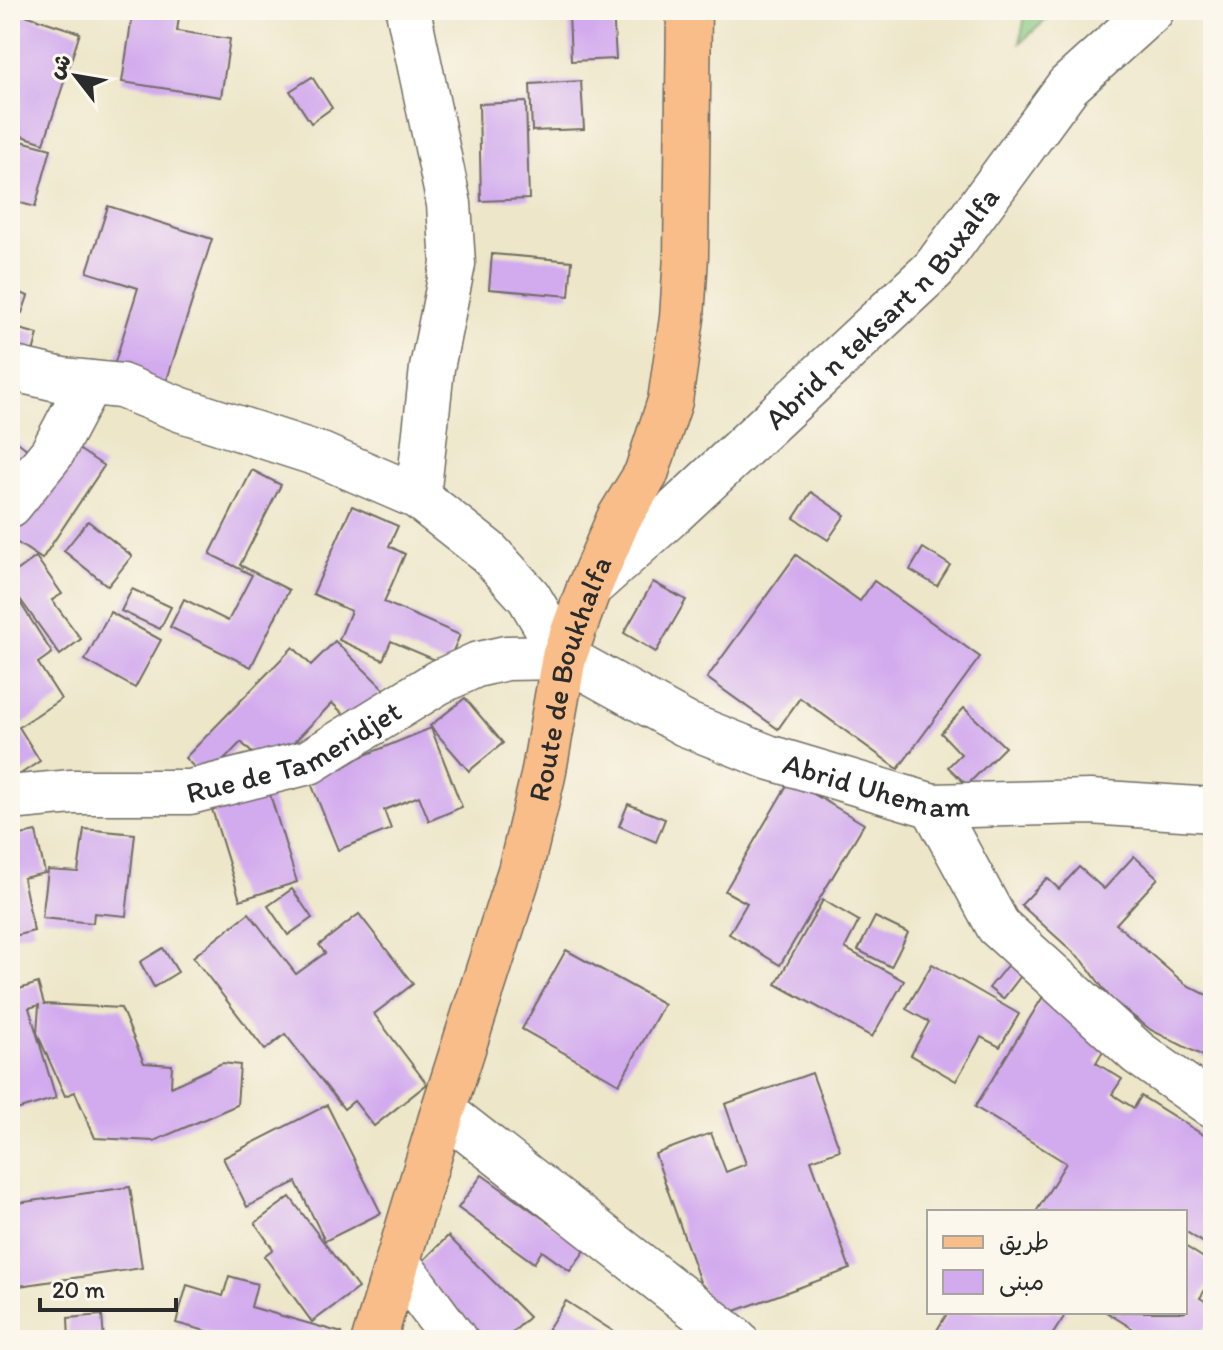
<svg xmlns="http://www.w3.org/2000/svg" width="1223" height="1350" viewBox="0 0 1223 1350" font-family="Itim,'Playpen Sans Arabic',sans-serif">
<rect width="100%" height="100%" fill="#fbf7ec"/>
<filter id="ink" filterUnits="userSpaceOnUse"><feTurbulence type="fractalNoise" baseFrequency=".0125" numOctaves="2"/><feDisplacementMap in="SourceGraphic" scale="16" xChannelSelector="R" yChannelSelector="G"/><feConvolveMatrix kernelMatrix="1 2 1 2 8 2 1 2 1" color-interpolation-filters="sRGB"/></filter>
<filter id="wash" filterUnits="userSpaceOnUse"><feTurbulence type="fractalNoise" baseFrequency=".006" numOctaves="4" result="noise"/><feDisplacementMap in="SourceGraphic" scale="32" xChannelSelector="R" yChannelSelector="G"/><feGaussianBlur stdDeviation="1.8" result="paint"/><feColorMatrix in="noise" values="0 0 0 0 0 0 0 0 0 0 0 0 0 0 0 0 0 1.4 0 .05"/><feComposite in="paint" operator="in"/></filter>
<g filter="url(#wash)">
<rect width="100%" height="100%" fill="#ede6c9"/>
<polygon fill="#8bca81" stroke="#5b7a56" stroke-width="2" points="1026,10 1057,10 1020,43"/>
<g id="blocks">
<g fill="#d2aaee">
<polygon points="10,10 80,33 44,143 10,132"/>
<polygon points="133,10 180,10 177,31 230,39 221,97 122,82"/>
<polygon points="613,10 616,59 571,61 569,13"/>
<polygon points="312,77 332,108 311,123 290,91"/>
<polygon points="581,81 584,129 532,131 530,84"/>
<polygon points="526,102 529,199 481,201 479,104"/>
<polygon points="10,138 51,149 35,207 10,200"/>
<polygon points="108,206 212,239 163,392 111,375 138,288 87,272"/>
<polygon points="492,254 572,261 569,296 489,289"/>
<polygon points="10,288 28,296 22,313 10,309"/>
<polygon points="12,327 38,334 28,370 10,366"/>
<polygon points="10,436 42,461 10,490"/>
<polygon points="65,440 104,466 42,559 10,538 10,521"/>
<polygon points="252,470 281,485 240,565 289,590 251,667 170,627 184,599 228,621 252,575 210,554"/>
<polygon points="811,492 845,515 828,540 794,518"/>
<polygon points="352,506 398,526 389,546 405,554 384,602 460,635 447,665 391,641 383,660 339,640 351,611 313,594"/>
<polygon points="88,521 132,556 108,586 64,551"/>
<polygon points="923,548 950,565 937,586 910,570"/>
<polygon points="796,555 860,601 874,581 980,657 898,769 800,698 778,729 707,678"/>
<polygon points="36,557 62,594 52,600 81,639 60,655 10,585 10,576"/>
<polygon points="653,582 686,600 656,652 624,633"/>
<polygon points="132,589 171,607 160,629 121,611"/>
<polygon points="21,604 52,653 38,663 61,699 19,727 40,761 10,781 10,612"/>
<polygon points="110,612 161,640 135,688 85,660"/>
<polygon points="335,641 384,689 352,722 332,703 268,769 241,742 206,779 185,758 293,647 311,665"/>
<polygon points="465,698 503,743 469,771 430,726"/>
<polygon points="964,708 1005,747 967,785 948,767 961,754 941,733"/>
<polygon points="431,728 462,807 429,821 419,796 384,810 391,829 338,850 309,778"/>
<polygon points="790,780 864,824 780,965 729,934 747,903 725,891"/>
<polygon points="268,788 297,882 240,900 211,806"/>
<polygon points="628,804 665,819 656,842 619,826"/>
<polygon points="84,829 135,834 126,916 94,913 93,923 42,918 48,870 78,872"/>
<polygon points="36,832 45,873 23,878 34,931 10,937 10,837"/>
<polygon points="1134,856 1158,878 1116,924 1185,984 1213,998 1213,1061 1151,1030 1111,999 1083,961 1021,905 1047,878 1059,889 1079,867 1104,889"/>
<polygon points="292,889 312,918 288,935 268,906"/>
<polygon points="823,900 859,921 845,948 904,981 872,1037 776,984"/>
<polygon points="249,913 296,974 325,953 319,945 359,914 413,984 374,1014 427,1084 374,1126 354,1101 344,1109 285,1034 265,1050 193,957"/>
<polygon points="875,917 908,933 891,967 858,950"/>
<polygon points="163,948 178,972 154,987 140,962"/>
<polygon points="566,950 664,1004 619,1084 522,1029"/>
<polygon points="1013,958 1027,968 1003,999 989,988"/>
<polygon points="932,964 1019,1014 1000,1047 981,1037 956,1081 911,1055 929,1022 906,1009"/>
<polygon points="38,983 44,1004 121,1008 144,1063 172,1065 171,1087 222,1063 240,1065 237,1105 154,1141 95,1138 75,1092 65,1096 37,1033 39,1005 29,1008 56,1098 10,1112 10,992"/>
<polygon points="1044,995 1111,1037 1096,1063 1122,1079 1112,1094 1134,1108 1141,1096 1213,1141 1213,1249 1185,1231 1185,1212 1036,1212 1066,1163 975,1107"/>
<polygon points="812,1073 840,1150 811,1160 850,1269 713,1319 655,1154 711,1133 726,1172 746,1164 725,1104"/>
<polygon points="327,1105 381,1213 325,1241 296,1182 247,1207 223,1158"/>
<polygon points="482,1175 586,1249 570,1271 542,1251 534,1263 458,1208"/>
<polygon points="130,1187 142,1268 12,1287 10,1204"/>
<polygon points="290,1197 358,1288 312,1322 264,1256 273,1249 255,1223"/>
<polygon points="448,1236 529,1317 505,1340 485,1340 415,1269"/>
<polygon points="1185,1246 1213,1264 1213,1277 1200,1298 1213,1306 1213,1314 1197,1340 1151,1340 1106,1312 1185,1312"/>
<polygon points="229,1276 257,1284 251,1307 342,1333 340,1340 220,1340 221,1335 176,1323 187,1285 223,1296"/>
<polygon points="566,1301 627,1340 541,1340"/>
<polygon points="948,1312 1067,1312 1049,1340 989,1340 982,1335 979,1340 931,1340"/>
<polygon points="102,1315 104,1340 69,1340 68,1318"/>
</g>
</g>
</g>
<g filter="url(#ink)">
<use href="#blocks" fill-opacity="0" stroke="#6f6c62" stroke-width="2"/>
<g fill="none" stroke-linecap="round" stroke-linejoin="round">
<g stroke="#6f6c62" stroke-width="47">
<g id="minor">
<polyline points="408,10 449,204 453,264 432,368 418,497"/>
<path id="s1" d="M10,368L62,380L121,386L182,410L321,455L418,497L488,552L529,597L564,657L685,724L768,757L933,806L1090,802L1213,810"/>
<polyline points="10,505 52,453 89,383"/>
<path id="s2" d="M589,588L673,513L934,269L1068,86L1152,10"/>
<path id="s3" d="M10,798L72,792H190L309,762L437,683L476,665L506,658L564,657"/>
<polyline points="933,806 998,926 1138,1053 1213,1106"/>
<polyline points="443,1111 736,1340"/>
<polyline points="398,1263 455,1340"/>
</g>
</g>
<g stroke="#6f6c62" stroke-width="47">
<g id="major">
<path id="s4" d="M374,1340L443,1111L520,871L543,776L564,657L589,588L619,518L646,474L670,401L682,318L686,256L689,10"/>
</g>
</g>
<use href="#minor" stroke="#fff" stroke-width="44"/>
<use href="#major" stroke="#f8bd88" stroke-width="44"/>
</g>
</g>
<g text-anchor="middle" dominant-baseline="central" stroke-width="7" stroke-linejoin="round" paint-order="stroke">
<g font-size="30" fill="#2b2b2b" stroke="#fbf7ec">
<text stroke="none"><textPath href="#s2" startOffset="406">Abrid n teksart n Buxalfa</textPath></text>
<text stroke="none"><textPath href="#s4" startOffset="690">Route de Boukhalfa</textPath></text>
<text stroke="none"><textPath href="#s3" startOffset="292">Rue de Tameridjet</textPath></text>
<text stroke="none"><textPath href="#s1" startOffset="990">Abrid Uhemam</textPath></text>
</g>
</g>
<rect width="1223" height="1350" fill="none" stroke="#fbf7ec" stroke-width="40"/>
<rect x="927" y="1210" width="260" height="104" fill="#fbf7ec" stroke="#a8a59f" stroke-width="2"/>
<rect x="943" y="1236" width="40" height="12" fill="#f8bd88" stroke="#a8a59f" stroke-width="2"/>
<text x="999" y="1250" font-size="24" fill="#2b2b2b">طريق</text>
<rect x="943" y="1270" width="40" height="24" fill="#d2aaee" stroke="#a8a59f" stroke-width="2"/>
<text x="999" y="1290" font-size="24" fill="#2b2b2b">مبنى</text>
<g transform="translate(76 76) rotate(301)" stroke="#fbf7ec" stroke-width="6" paint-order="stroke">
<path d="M0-6L14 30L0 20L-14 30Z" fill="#2b2b2b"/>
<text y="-12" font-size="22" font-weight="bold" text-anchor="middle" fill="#2b2b2b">ش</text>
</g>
<path d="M40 1298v12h136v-12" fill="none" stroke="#2b2b2b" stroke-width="4"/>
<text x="52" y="1298" font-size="24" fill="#2b2b2b" stroke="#fbf7ec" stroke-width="6" paint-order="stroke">20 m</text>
</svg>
